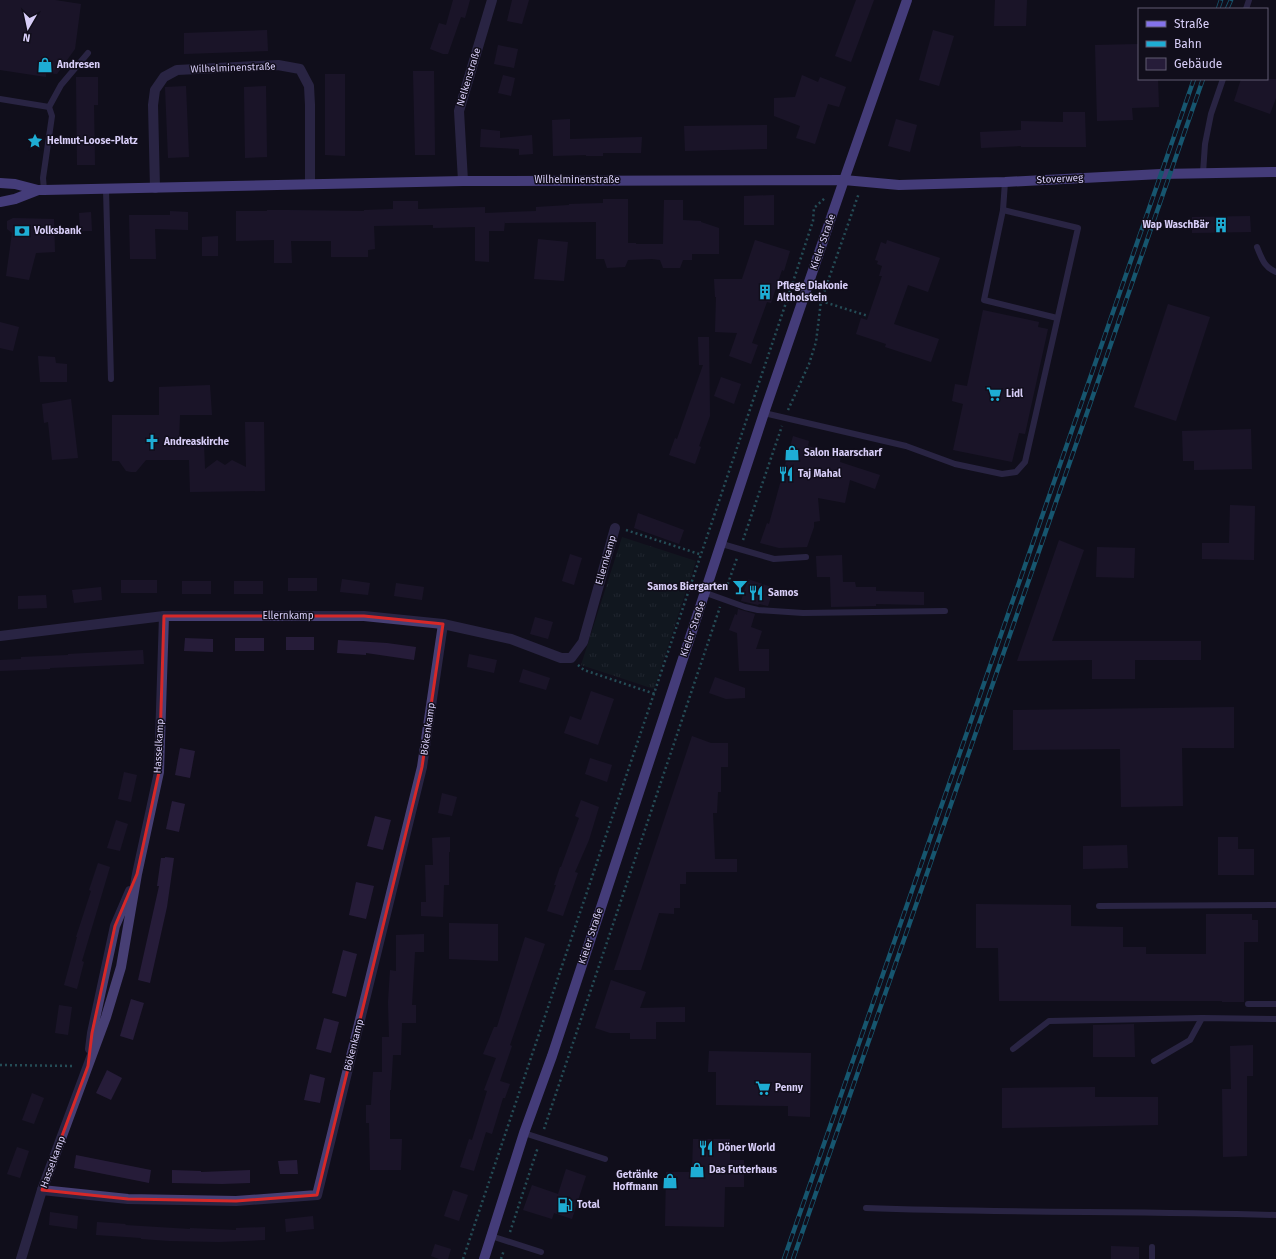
<svg xmlns="http://www.w3.org/2000/svg" width="1276" height="1259" viewBox="0 0 1276 1259" font-family="'Fira Sans',sans-serif">
<defs>
<pattern id="grass-tufts" width="24" height="20" patternUnits="userSpaceOnUse"><rect width="24" height="20" fill="#122224"/><path d="M3 7l-1-3M5 7V3M7 7l1-3M15 17l-1-3M17 17v-4M19 17l1-3" fill="none" stroke="#344145"/></pattern>
</defs>
<rect width="100%" height="100%" fill="#110e1b"/>
<polygon fill="url(#grass-tufts)" points="622,537 696,561 654,689 581,665"/>
<g fill="#261c39">
<polygon points="0,0 55,0 81,4 75,49 57,74 46,73 46,77 0,70"/>
<polygon points="453,0 470,0 465,18 461,17 448,54 443,54 430,49 439,23 446,25"/>
<polygon points="512,0 529,0 522,24 507,21"/>
<polygon points="856,0 874,0 851,62 835,56"/>
<polygon points="995,0 1027,0 1026,26 994,26"/>
<polygon points="267,30 268,51 184,54 184,33"/>
<polygon points="933,30 954,36 939,86 919,80"/>
<polygon points="1139,44 1139,79 1158,79 1159,107 1132,108 1133,120 1097,121 1095,45"/>
<polygon points="498,45 518,49 514,68 494,64"/>
<polygon points="413,71 434,71 435,155 415,155"/>
<polygon points="325,74 345,74 345,156 325,155"/>
<polygon points="503,75 515,78 511,96 498,93"/>
<polygon points="802,75 818,82 820,77 846,87 839,107 828,104 815,144 796,138 800,126 774,116 774,98 795,97"/>
<polygon points="76,77 98,77 98,105 94,105 95,165 77,165"/>
<polygon points="1241,79 1276,79 1276,98 1270,114 1234,101"/>
<polygon points="186,86 189,157 168,158 165,87"/>
<polygon points="266,86 267,157 245,158 244,87"/>
<polygon points="1063,112 1085,112 1086,147 1021,147 1021,146 981,148 980,132 1021,130 1021,121 1063,122"/>
<polygon points="570,119 570,139 642,137 641,153 603,153 603,156 586,156 586,155 553,156 552,120"/>
<polygon points="896,119 917,125 910,152 888,146"/>
<polygon points="767,125 767,149 685,151 684,126"/>
<polygon points="481,129 500,131 500,138 532,135 533,154 519,155 519,149 480,147"/>
<polygon points="774,195 774,225 744,225 744,196"/>
<polygon points="603,199 628,199 628,243 636,243 636,244 663,244 664,200 683,200 683,220 701,221 701,222 719,228 719,254 692,254 692,260 683,260 680,268 663,268 660,260 652,259 628,260 625,267 607,268 604,259 596,259 596,222 505,223 505,221 504,231 489,231 489,262 475,261 475,227 433,228 433,225 374,226 375,249 368,250 368,257 331,257 331,241 291,241 292,263 274,263 274,240 236,241 236,211 267,211 267,210 287,210 364,211 364,210 393,209 393,201 418,201 418,209 485,207 485,213 536,211 536,207 569,205 569,204 603,203"/>
<polygon points="170,211 188,212 188,230 155,229 156,259 130,259 129,215 170,215"/>
<polygon points="91,212 92,231 80,231 79,213"/>
<polygon points="1250,216 1251,232 1192,233 1192,217"/>
<polygon points="13,218 54,219 55,252 36,253 29,280 6,276 12,233 7,229 7,221"/>
<polygon points="218,236 218,256 202,256 202,237"/>
<polygon points="538,239 568,242 564,281 534,279"/>
<polygon points="755,240 790,251 784,271 782,270 771,303 767,302 752,343 758,345 751,364 729,356 737,333 715,332 716,297 715,297 714,279 742,279"/>
<polygon points="887,240 940,258 928,292 908,285 894,324 939,339 931,362 885,347 886,344 856,334 861,318 867,320 882,276 879,276 882,266 877,264 878,261 875,260 881,242 886,244"/>
<polygon points="1168,304 1210,317 1176,421 1134,407"/>
<polygon points="983,310 1039,322 1038,327 1048,329 1025,434 1019,433 1012,462 953,450 963,404 952,401 955,384 967,386"/>
<polygon points="0,322 19,327 13,351 0,348"/>
<polygon points="698,337 709,337 710,416 699,446 701,447 695,464 669,455 675,438 677,439 703,365 699,365"/>
<polygon points="38,356 55,357 56,363 67,364 67,382 40,382"/>
<polygon points="721,377 741,384 734,404 714,396"/>
<polygon points="210,385 212,415 180,415 179,439 204,444 205,469 217,460 225,465 232,460 246,467 245,422 264,422 265,491 190,492 189,460 146,460 136,472 131,472 126,471 119,461 112,461 112,415 159,415 159,387"/>
<polygon points="71,399 78,458 52,460 48,422 44,423 42,404"/>
<polygon points="1251,429 1252,469 1194,470 1194,461 1183,461 1182,431"/>
<polygon points="793,436 809,441 808,446 841,456 840,462 880,475 875,489 850,480 845,503 818,498 820,521 814,522 814,527 807,547 779,548 760,543 767,523 769,524"/>
<polygon points="1230,505 1255,506 1254,560 1202,559 1202,543 1229,543"/>
<polygon points="638,513 684,530 679,544 634,528"/>
<polygon points="1059,540 1084,550 1052,641 1201,641 1201,660 1135,660 1135,679 1092,679 1092,660 1017,661"/>
<polygon points="1097,547 1135,548 1134,578 1096,577"/>
<polygon points="570,554 582,558 574,585 562,581"/>
<polygon points="842,555 843,582 855,582 856,587 876,587 876,591 924,592 924,605 876,604 876,606 831,607 830,577 817,577 816,556"/>
<rect x="288" y="578" width="29" height="13"/>
<polygon points="342,579 370,583 368,595 340,592"/>
<polygon points="748,579 774,588 768,606 759,604 758,605 741,601"/>
<rect x="121" y="580" width="36" height="13"/>
<rect x="182" y="581" width="29" height="13"/>
<rect x="234" y="581" width="29" height="13"/>
<polygon points="396,583 424,587 422,600 394,596"/>
<polygon points="101,587 102,600 74,603 72,590"/>
<polygon points="46,595 47,608 18,609 18,596"/>
<polygon points="738,609 755,614 751,627 762,631 756,649 769,649 769,671 739,671 737,633 729,630 735,614 737,615"/>
<polygon points="535,617 553,622 548,639 530,634"/>
<rect x="286" y="637" width="28" height="13"/>
<polygon points="185,638 213,639 213,652 184,651"/>
<rect x="235" y="638" width="29" height="13"/>
<polygon points="338,640 387,643 416,647 414,660 366,653 366,655 337,653"/>
<polygon points="143,650 144,664 50,668 50,669 0,671 0,660 21,659 21,657 68,655 68,654"/>
<polygon points="469,654 497,660 494,673 467,667"/>
<polygon points="523,669 550,678 546,690 519,682"/>
<polygon points="715,677 745,688 745,698 726,699 709,693"/>
<polygon points="591,691 614,699 598,745 564,733 570,716 581,720"/>
<polygon points="1234,707 1234,748 1182,748 1183,806 1121,807 1120,749 1013,750 1013,710"/>
<polygon points="692,736 711,743 728,743 728,767 721,767 721,792 718,792 717,813 713,813 715,859 737,859 737,872 686,872 686,884 680,884 680,908 674,908 674,914 659,913 641,970 614,970"/>
<polygon points="180,748 195,751 190,778 175,775"/>
<polygon points="590,758 612,765 607,782 585,774"/>
<polygon points="124,772 137,775 131,802 118,799"/>
<polygon points="442,793 457,797 452,816 438,813"/>
<polygon points="581,800 599,807 589,840 575,872 578,873 563,916 547,911 556,885 554,885 560,867 561,867 579,818 575,816"/>
<polygon points="172,801 185,804 179,832 166,829"/>
<polygon points="375,816 391,820 383,850 367,846"/>
<polygon points="116,820 128,824 120,851 107,848"/>
<polygon points="450,837 450,852 449,852 449,885 444,885 443,917 421,916 421,902 426,902 425,865 433,865 432,838"/>
<polygon points="1218,837 1238,837 1238,849 1254,849 1254,875 1218,875"/>
<polygon points="1127,845 1128,868 1083,869 1083,846"/>
<polygon points="165,857 174,858 167,907 150,983 138,980 159,886 157,886 161,858 165,858"/>
<polygon points="98,863 110,867 82,961 84,962 77,989 64,985 77,937 76,937 91,891 89,890"/>
<polygon points="356,882 374,886 366,919 349,915"/>
<polygon points="976,904 1071,905 1071,926 1123,927 1123,947 1146,947 1146,954 1206,954 1206,914 1252,914 1252,920 1258,920 1258,942 1244,942 1244,1002 1222,1002 1222,1001 999,1001 998,948 976,948"/>
<polygon points="449,923 498,924 498,961 449,959"/>
<polygon points="424,934 424,952 415,952 412,1005 416,1005 416,1023 402,1023 401,1055 393,1055 391,1090 390,1090 390,1139 402,1139 401,1170 370,1170 369,1123 366,1123 366,1105 371,1105 373,1072 382,1072 382,1037 389,1037 388,1002 390,970 396,971 396,935"/>
<polygon points="525,937 545,944 510,1045 512,1046 500,1081 510,1084 505,1098 503,1098 492,1134 486,1132 474,1171 460,1167 469,1139 472,1140 487,1091 484,1090 496,1058 483,1054 494,1027 497,1027"/>
<polygon points="343,950 357,954 346,997 332,993"/>
<polygon points="611,980 646,992 640,1008 685,1007 685,1022 656,1022 656,1039 630,1039 630,1033 610,1033 595,1028"/>
<polygon points="131,999 144,1003 133,1040 120,1036"/>
<polygon points="59,1005 72,1007 68,1035 55,1033"/>
<polygon points="324,1018 339,1022 331,1053 316,1049"/>
<polygon points="1134,1024 1135,1057 1093,1057 1093,1025"/>
<polygon points="1253,1045 1253,1076 1247,1076 1247,1156 1223,1157 1222,1089 1231,1089 1230,1046"/>
<polygon points="709,1051 811,1053 810,1117 788,1116 788,1106 716,1105 716,1072 708,1072"/>
<polygon points="107,1070 122,1078 111,1100 96,1093"/>
<polygon points="310,1074 325,1078 320,1103 304,1100"/>
<polygon points="1095,1087 1095,1097 1158,1097 1158,1125 1002,1128 1002,1088"/>
<polygon points="32,1093 44,1098 34,1124 22,1120"/>
<polygon points="693,1139 730,1139 730,1160 744,1160 744,1187 725,1187 724,1227 665,1226 666,1172 692,1172"/>
<polygon points="17,1147 29,1151 20,1178 7,1174"/>
<polygon points="76,1155 151,1170 149,1183 74,1168"/>
<polygon points="297,1160 298,1174 280,1174 278,1161"/>
<polygon points="566,1169 586,1176 572,1219 554,1213 552,1219 523,1210 532,1185 558,1194"/>
<polygon points="172,1170 201,1171 201,1172 250,1170 250,1183 222,1184 172,1183"/>
<polygon points="453,1190 468,1195 459,1221 444,1216"/>
<polygon points="50,1212 78,1216 77,1229 49,1225"/>
<polygon points="313,1216 314,1229 286,1232 285,1219"/>
<polygon points="97,1222 126,1224 125,1225 190,1229 190,1228 236,1230 236,1228 265,1227 265,1240 219,1242 170,1241 141,1239 141,1238 96,1235"/>
<polygon points="435,1244 451,1249 448,1259 439,1259 431,1256"/>
<polygon points="1111,1246 1139,1247 1139,1259 1111,1259"/>
</g>
<g fill="none" stroke-linecap="round" stroke-linejoin="round">
<g stroke="#3d989e" stroke-width="2.5" stroke-dasharray="2 3" stroke-linecap="butt">
<polyline points="821,301 868,316"/>
<polyline points="788,410 809,364 816,342 821,301 859,193"/>
<polyline points="626,530 702,555"/>
<polyline points="743,540 782,426"/>
<polyline points="726,589 737,558"/>
<polyline points="578,665 584,670 655,694"/>
<polyline points="0,1065 75,1066"/>
<polyline points="544,1129 720,607"/>
<polyline points="510,1232 538,1147"/>
<polyline points="463,1259 793,282 813,221 814,208 825,198"/>
<polyline points="501,1259 504,1250"/>
</g>
<g stroke="#473f74" stroke-width="6">
<polyline points="1246,9 1249,0"/>
<polyline points="0,99 49,107 52,116 43,178 44,190"/>
<polyline points="49,107 61,85 88,53"/>
<polyline points="1203,173 1205,144 1211,114 1223,79"/>
<polyline points="1005,182 1003,210 984,300 1057,318"/>
<polyline points="106,189 111,379"/>
<path d="M1257,247C1262,259 1264,267 1276,272"/>
<polyline points="764,413 906,446 955,464 1002,474 1016,472 1025,462 1078,228 1003,210"/>
<polyline points="722,544 774,559 806,557"/>
<polyline points="706,593 745,607 758,610 803,613 945,611"/>
<polyline points="1099,906 1276,905"/>
<polyline points="1248,1004 1276,1004"/>
<polyline points="1013,1049 1049,1021 1202,1018"/>
<polyline points="1154,1061 1190,1040 1202,1018 1276,1019"/>
<polyline points="524,1133 605,1159"/>
<path d="M866,1208C1003,1213 1139,1211 1276,1215"/>
<polyline points="491,1236 541,1252"/>
<polyline points="1152,1259 1152,1247"/>
</g>
<g stroke="#473f74" stroke-width="10">
<polyline points="463,181 459,111 492,0"/>
<polyline points="155,188 153,105 155,90 164,77 177,70 278,65 300,69 309,86 310,105 310,184"/>
<polyline points="0,636 164,616 364,616 443,624 511,639 561,658 571,658 583,642 615,528"/>
<polyline points="90,1049 92,1033 115,926 130,891"/>
<polyline points="42,1190 128,1199 236,1201 317,1195 422,767 443,624"/>
<polyline points="21,1259 42,1190 106,1017 121,967 137,874 159,772 164,616"/>
</g>
<g stroke="#8473eb" stroke-width="10">
<polyline points="0,183 15,184 38,190"/>
<polyline points="0,202 15,199 38,190 44,190 463,181 844,180 899,185 1005,182 1161,174 1276,172"/>
<polyline points="484,1259 524,1133 552,1056 764,413 844,180 907,0"/>
</g>
<g stroke="#1eadd4" stroke-width="4.5">
<g id="rail">
<polyline points="1218,9 1221,0"/>
<polyline points="1227,9 1231,0"/>
<polyline points="784,1259 1194,79"/>
<polyline points="793,1259 1203,79"/>
</g>
</g>
<use href="#rail" stroke="#110e1b" stroke-width="3" stroke-dasharray="9" stroke-linecap="butt"/>
</g>
<path d="M0 0H1276V1259H0ZM164,616H364L443,624L422,767L317,1195L236,1201L128,1199L42,1190L88,1066L92,1033L115,926L137,874L159,772Z" fill="#110e1b" fill-opacity=".55" fill-rule="evenodd"/>
<path fill="none" stroke="#d62828" stroke-width="3" stroke-linejoin="round" d="M164,616H364L443,624L422,767L317,1195L236,1201L128,1199L42,1190L88,1066L92,1033L115,926L137,874L159,772Z"/>
<defs>
<g id="shop-bare" transform="scale(1.2)"><path d="M-5-2.5h2.3a2.7 3.5 0 0 1 5.4 0H5L5.5 6h-11ZM-1.5-2.5h3a1.5 2.3 0 0 0-3 0Z" fill="#1eadd4" stroke="#110e1b" stroke-width="2.5" paint-order="stroke"/></g>
<g id="sight-bare" transform="scale(1.2)"><path d="M0-6L1.8-2.2L6-1.7L2.9 1.2L3.7 5.4L0 3.3L-3.7 5.4L-2.9 1.2L-6-1.7L-1.8-2.2Z" fill="#1eadd4" stroke="#110e1b" stroke-width="2.5" paint-order="stroke"/></g>
<g id="building-bare" transform="scale(1.2)"><path d="M-4-6H4V6H1V3H-1V6H-4ZM-2.5-4.3h1.7v1.8h-1.7ZM.8-4.3h1.7v1.8H.8ZM-2.5-1h1.7V.8h-1.7ZM.8-1h1.7V.8H.8Z" fill="#1eadd4" stroke="#110e1b" stroke-width="2.5" paint-order="stroke"/></g>
<g id="bank-bare" transform="scale(1.2)"><path d="M-6-4H6V4H-6ZM0-2.3a2.3 2.3 0 1 0 0 4.6a2.3 2.3 0 1 0 0-4.6Z" fill="#1eadd4" stroke="#110e1b" stroke-width="2.5" paint-order="stroke"/></g>
<g id="supermarket-bare" transform="scale(1.2)"><path d="M-6-5.5h2.5l.6 2H6L4.5 2H-2.5L-4.4-4H-6ZM-1.5 3.2a1.3 1.3 0 1 0 .1 0ZM3 3.2a1.3 1.3 0 1 0 .1 0Z" fill="#1eadd4" stroke="#110e1b" stroke-width="2.5" paint-order="stroke"/></g>
<g id="church-bare" transform="scale(1.2)"><path d="M-1.2-6h2.4v3.5h3.3v2.4h-3.3V6h-2.4V-.1h-3.3v-2.4h3.3Z" fill="#1eadd4" stroke="#110e1b" stroke-width="2.5" paint-order="stroke"/></g>
<g id="restaurant-bare" transform="scale(1.2)"><path d="M-5-6h1v4h1v-4h1v4h1v-4h1v5L-1.5 .5V6h-2V.5L-5-1ZM5-6V6H3V1.5H1.5Q1.5-4 5-6Z" fill="#1eadd4" stroke="#110e1b" stroke-width="2.5" paint-order="stroke"/></g>
<g id="bar-bare" transform="scale(1.2)"><path d="M-6-5H6L.8 .8V4.5H3.5V6h-7V4.5H-.8V.8Z" fill="#1eadd4" stroke="#110e1b" stroke-width="2.5" paint-order="stroke"/></g>
<g id="fuel-bare" transform="scale(1.2)"><path d="M-5.5-6h7V0h2V4h1.3V-2.5L3-4.5l.8-.8L6-3V5H2.5V1h-1V6h-7ZM-4.2-4.7v3.2H.2V-4.7Z" fill="#1eadd4" stroke="#110e1b" stroke-width="2.5" paint-order="stroke"/></g>
</defs>
<g fill-rule="evenodd">
<use href="#shop-bare" x="45" y="65"/>
<use href="#sight-bare" x="35" y="141"/>
<use href="#building-bare" x="1221" y="225"/>
<use href="#bank-bare" x="22" y="231"/>
<use href="#building-bare" x="765" y="292"/>
<use href="#supermarket-bare" x="994" y="394"/>
<use href="#church-bare" x="152" y="442"/>
<use href="#shop-bare" x="792" y="453"/>
<use href="#restaurant-bare" x="786" y="474"/>
<use href="#bar-bare" x="740" y="587"/>
<use href="#restaurant-bare" x="756" y="593"/>
<use href="#supermarket-bare" x="763" y="1088"/>
<use href="#restaurant-bare" x="706" y="1148"/>
<use href="#shop-bare" x="697" y="1170"/>
<use href="#shop-bare" x="670" y="1181"/>
<use href="#fuel-bare" x="565" y="1205"/>
</g>
<g text-anchor="middle" dominant-baseline="central" stroke-width="3" stroke-linejoin="round" paint-order="stroke">
<g font-size="10" font-weight="bold" fill="#d8cef8" stroke="#110e1b" text-anchor="start">
<text x="57" y="65">Andresen</text>
<text x="47" y="141">Helmut-Loose-Platz</text>
<text x="1209" y="225" text-anchor="end">Wap WaschBär</text>
<text x="34" y="231">Volksbank</text>
<text x="777" y="286">Pflege Diakonie<tspan x="777" dy="12">Altholstein</tspan></text>
<text x="1006" y="394">Lidl</text>
<text x="164" y="442">Andreaskirche</text>
<text x="804" y="453">Salon Haarscharf</text>
<text x="798" y="474">Taj Mahal</text>
<text x="728" y="587" text-anchor="end">Samos Biergarten</text>
<text x="768" y="593">Samos</text>
<text x="775" y="1088">Penny</text>
<text x="718" y="1148">Döner World</text>
<text x="709" y="1170">Das Futterhaus</text>
<text x="658" y="1175" text-anchor="end">Getränke<tspan x="658" dy="12">Hoffmann</tspan></text>
<text x="577" y="1205">Total</text>
</g>
<g font-size="10" fill="#d8cef8" stroke="#110e1b">
<text transform="translate(233 68) rotate(-2)">Wilhelminenstraße</text>
<text transform="translate(469 77) rotate(-73)">Nelkenstraße</text>
<text transform="translate(1060 179) rotate(-3)">Stoverweg</text>
<text x="577" y="180">Wilhelminenstraße</text>
<text transform="translate(823 242) rotate(-71)">Kieler Straße</text>
<text transform="translate(606 560) rotate(-74)">Ellernkamp</text>
<text x="288" y="616">Ellernkamp</text>
<text transform="translate(693 629) rotate(-71)">Kieler Straße</text>
<text transform="translate(428 729) rotate(-82)">Bökenkamp</text>
<text transform="translate(159 746) rotate(-87)">Hasselkamp</text>
<text transform="translate(591 936) rotate(-72)">Kieler Straße</text>
<text transform="translate(354 1045) rotate(-76)">Bökenkamp</text>
<text transform="translate(53 1162) rotate(-70)">Hasselkamp</text>
</g>
</g>
<rect x="1138" y="8" width="130" height="72" fill="#110e1b" stroke="#615b73"/>
<rect x="1146" y="21" width="20" height="6" fill="#8473eb" stroke="#615b73"/>
<text x="1174" y="28" font-size="12" fill="#d8cef8">Straße</text>
<rect x="1146" y="41" width="20" height="6" fill="#1eadd4" stroke="#615b73"/>
<text x="1174" y="48" font-size="12" fill="#d8cef8">Bahn</text>
<rect x="1146" y="58" width="20" height="12" fill="#261c39" stroke="#615b73"/>
<text x="1174" y="68" font-size="12" fill="#d8cef8">Gebäude</text>
<g transform="translate(28 28) rotate(189)" stroke="#110e1b" stroke-width="3" paint-order="stroke">
<path d="M0-3L7 15L0 10L-7 15Z" fill="#d8cef8"/>
<text y="-6" font-size="11" font-weight="bold" text-anchor="middle" fill="#d8cef8">N</text>
</g>
</svg>
